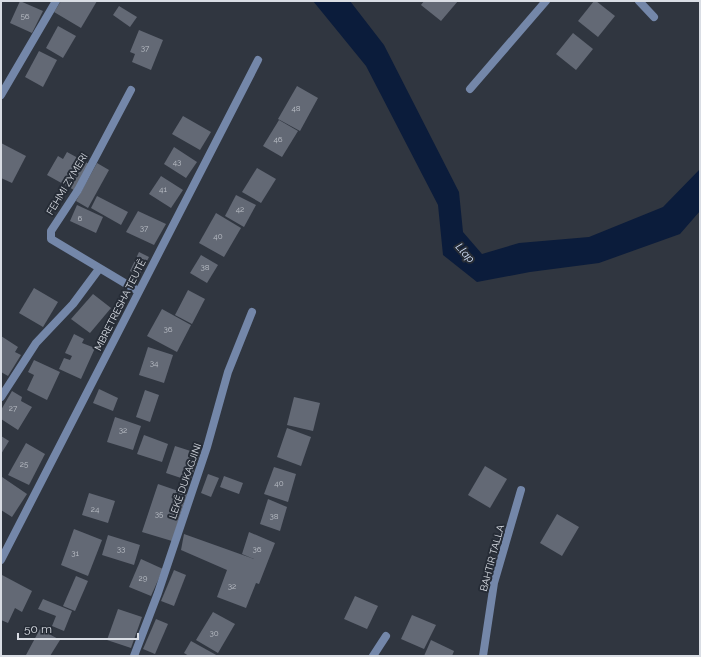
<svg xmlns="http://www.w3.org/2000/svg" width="701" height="657" viewBox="0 0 701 657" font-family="Raleway,sans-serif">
<rect width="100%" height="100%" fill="#303640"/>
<polygon fill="#0b1c3b" points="313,1 350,1 384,45 459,192 463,232 482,254 519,243 589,237 663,207 700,169 700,211 680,234 599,263 530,272 477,282 443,255 438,205 366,66"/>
<g fill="#636975">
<polygon points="20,1 43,11 32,33 10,23"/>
<polygon points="61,1 97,1 81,28 54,12"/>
<polygon points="424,1 458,1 441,21 421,5"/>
<polygon points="594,1 596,1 615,16 598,37 578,21"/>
<polygon points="119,6 137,17 130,27 113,15"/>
<polygon points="58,26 76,36 63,58 46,48"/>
<polygon points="139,30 163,40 151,70 132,62 135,54 130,52"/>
<polygon points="573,33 593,49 576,70 556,54"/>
<polygon points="39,51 57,60 43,87 25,77"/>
<polygon points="297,86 318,98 300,131 278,119"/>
<polygon points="183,116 211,132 200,150 172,134"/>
<polygon points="279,120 298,131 282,157 263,146"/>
<polygon points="1,143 26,156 12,183 1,178"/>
<polygon points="174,147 197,162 186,178 164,164"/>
<polygon points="67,152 89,164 74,190 47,175 58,156 63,159"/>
<polygon points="97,163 109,170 88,208 76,201"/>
<polygon points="257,168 276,179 261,203 242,192"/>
<polygon points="161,176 183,190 171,208 149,194"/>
<polygon points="236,195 256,205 244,227 225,216"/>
<polygon points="97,196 128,212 121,225 91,208"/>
<polygon points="77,205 103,217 96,233 70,221"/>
<polygon points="138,211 166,224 154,245 126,232"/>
<polygon points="216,213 241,228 224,257 199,243"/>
<polygon points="139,252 149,257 139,276 130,271"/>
<polygon points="201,255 218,265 207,283 190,273"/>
<polygon points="34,288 58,302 43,327 19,313"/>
<polygon points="188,290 205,299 192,324 175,315"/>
<polygon points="93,294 111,308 90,333 71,319"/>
<polygon points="162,309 191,325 177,352 147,336"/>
<polygon points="74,334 84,339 82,343 95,348 81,379 59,369 64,358 70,360 72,356 65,353"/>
<polygon points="1,336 18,347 15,352 21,355 8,376 1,372"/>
<polygon points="148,347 173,355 164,383 139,375"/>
<polygon points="34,360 60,372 47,400 27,390 34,375 28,372"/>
<polygon points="99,389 118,398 113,411 93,403"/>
<polygon points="145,390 159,395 150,422 136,417"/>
<polygon points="12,391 22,397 21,401 32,407 18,430 1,419 1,410"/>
<polygon points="294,397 320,403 313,431 287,425"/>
<polygon points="115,417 141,426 133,450 107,442"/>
<polygon points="287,428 311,437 301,466 277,457"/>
<polygon points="144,435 168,444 162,462 137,454"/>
<polygon points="1,436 9,441 1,454"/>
<polygon points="26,443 45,454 29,485 8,475"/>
<polygon points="175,446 200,454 190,481 166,473"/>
<polygon points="485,466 507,479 490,508 468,495"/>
<polygon points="274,467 296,474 288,502 264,494"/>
<polygon points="208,474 219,478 211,497 201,493"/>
<polygon points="224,476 243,483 239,494 220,487"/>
<polygon points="2,477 27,494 12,517 1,510"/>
<polygon points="158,484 187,494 172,541 142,532"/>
<polygon points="89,493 115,501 108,523 82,515"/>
<polygon points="268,499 287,507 280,531 260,524"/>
<polygon points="557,514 579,527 562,556 540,543"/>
<polygon points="74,529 102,540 88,576 61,565"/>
<polygon points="249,532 275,543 259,584 256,583 246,608 217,597 227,570 181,550 184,534 254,559 242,554"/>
<polygon points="108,535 140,545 134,565 102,555"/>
<polygon points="141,559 163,569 151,596 129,587"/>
<polygon points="174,570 186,575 174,606 161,601"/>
<polygon points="2,575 32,591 22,612 15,608 8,623 1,620 1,578"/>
<polygon points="76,576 88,581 75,611 63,606"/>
<polygon points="355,596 378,606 367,629 344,619"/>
<polygon points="43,599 72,611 64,631 52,626 56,616 38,609"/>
<polygon points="118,609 142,617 131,648 107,640"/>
<polygon points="213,612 235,624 218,653 196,640"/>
<polygon points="412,615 436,625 424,649 401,639"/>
<polygon points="156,619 168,624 155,654 143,649"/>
<polygon points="40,629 60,640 50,656 27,656 26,655"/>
<polygon points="431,640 454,651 452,656 424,656"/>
<polygon points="191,641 218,656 189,656 184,653"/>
</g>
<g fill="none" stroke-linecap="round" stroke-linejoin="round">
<g stroke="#7487a9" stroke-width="8">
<polyline points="639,1 654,17"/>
<polyline points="470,89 546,1"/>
<polyline points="131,90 78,190 51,231 51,239 138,291"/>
<polyline points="1,95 56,1"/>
<polyline points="1,397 36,343 73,304 99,269"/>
<polyline points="1,560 258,60"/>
<polyline points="134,656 158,593 207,447 228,372 252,312"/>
<polyline points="373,656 386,636"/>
<polyline points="483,656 494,583 521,490"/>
</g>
</g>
<g text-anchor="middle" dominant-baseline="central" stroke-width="4" stroke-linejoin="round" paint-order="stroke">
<g font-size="8" fill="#bcc0c8">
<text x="25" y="16">56</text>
<text x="145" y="48">37</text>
<text x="296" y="108">48</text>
<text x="278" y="139">46</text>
<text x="177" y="162">43</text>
<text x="163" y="189">41</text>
<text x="240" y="209">42</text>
<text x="80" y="218">6</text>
<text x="144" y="228">37</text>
<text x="218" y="236">40</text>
<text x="205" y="267">38</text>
<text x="168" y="329">36</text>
<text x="154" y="363">34</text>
<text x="13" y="408">27</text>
<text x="123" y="430">32</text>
<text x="24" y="464">25</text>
<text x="279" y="483">40</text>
<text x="95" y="509">24</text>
<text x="159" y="514">35</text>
<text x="274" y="516">38</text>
<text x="121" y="549">33</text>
<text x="257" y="549">36</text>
<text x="75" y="553">31</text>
<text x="143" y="578">29</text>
<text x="232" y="586">32</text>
<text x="214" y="633">30</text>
</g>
<g font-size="10" fill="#d9dde4" stroke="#262c36">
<text transform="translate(67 184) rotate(-59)">FEHMI ZYMERI</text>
<text transform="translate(120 305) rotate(-63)">MBRETRESHA TEUTË</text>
<text transform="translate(185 481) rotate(-71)">LEKË DUKAGJINI</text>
<text transform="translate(492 558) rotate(-75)">BAHTIR TALLA</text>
</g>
<g font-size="11" font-style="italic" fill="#cedcf5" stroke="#262c36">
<text transform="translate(465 253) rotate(47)">Llap</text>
</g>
</g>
<rect width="701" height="657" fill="none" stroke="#d9dde4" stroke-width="4"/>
<path d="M18 633v6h120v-6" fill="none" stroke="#d9dde4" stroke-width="2"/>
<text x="24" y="633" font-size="12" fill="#d9dde4" stroke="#262c36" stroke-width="3" paint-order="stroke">50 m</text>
</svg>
